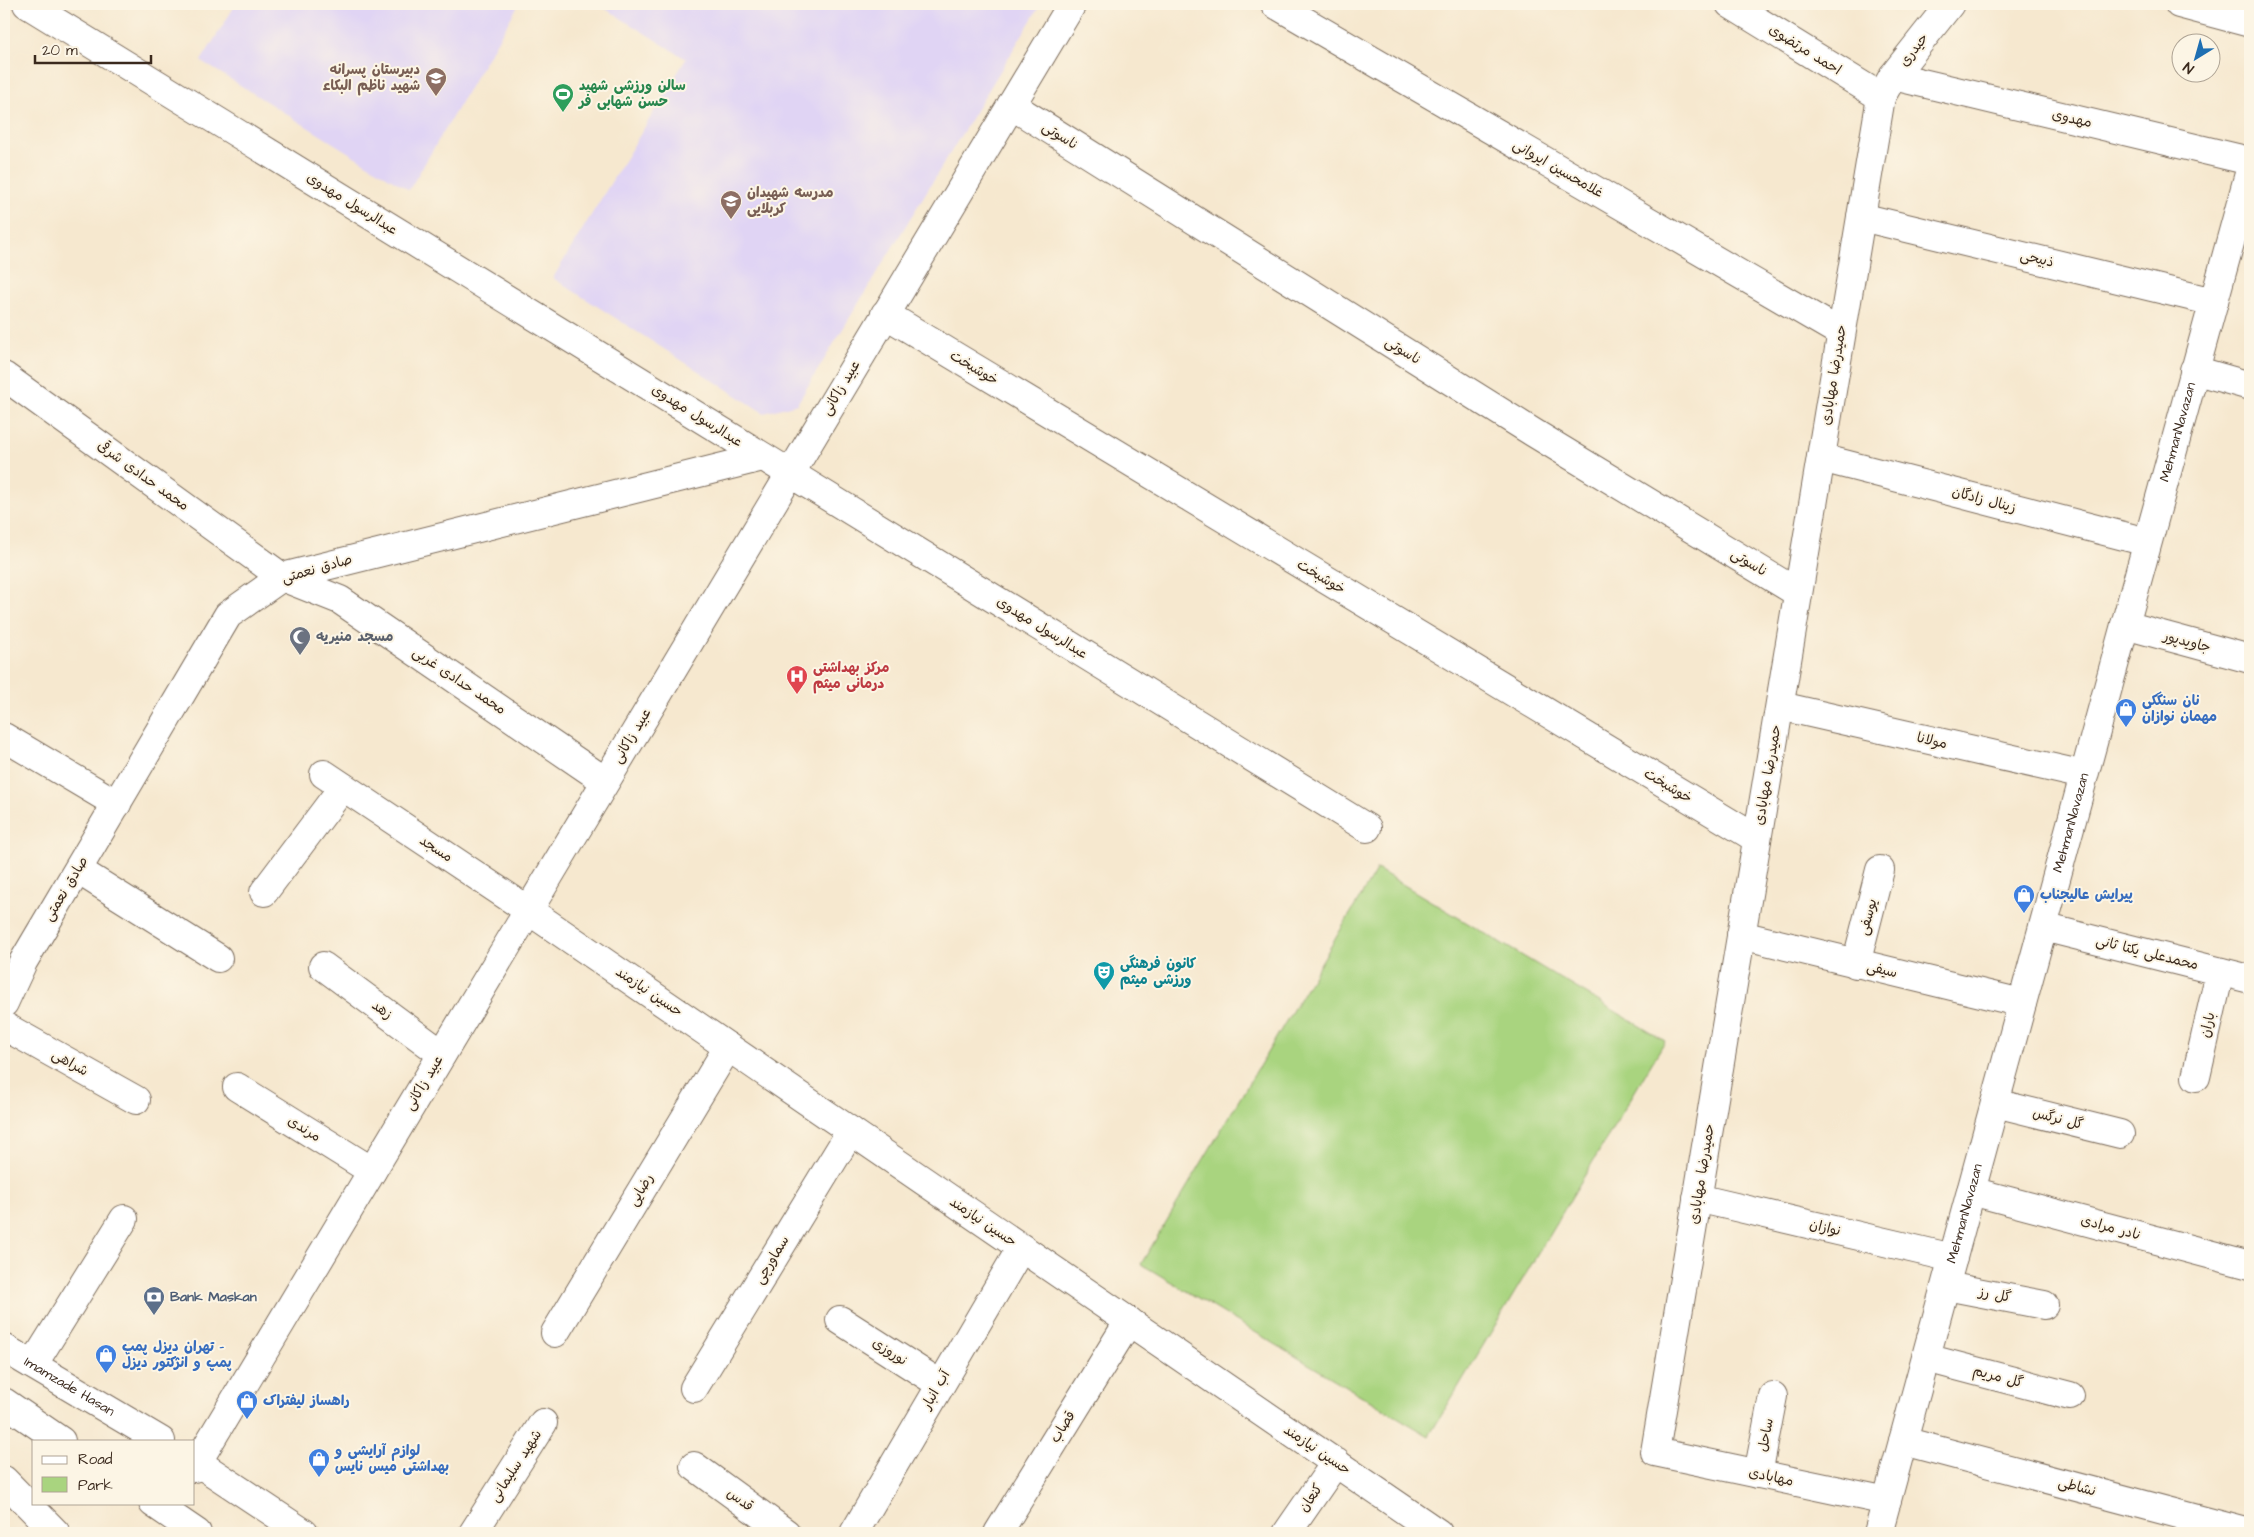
<svg xmlns="http://www.w3.org/2000/svg" width="2254" height="1537" viewBox="0 0 2254 1537" font-family="'Architects Daughter','Playpen Sans Arabic',sans-serif">
<rect width="100%" height="100%" fill="#fcf5e5"/>
<filter id="ink" filterUnits="userSpaceOnUse"><feTurbulence type="fractalNoise" baseFrequency=".02" numOctaves="2"/><feDisplacementMap in="SourceGraphic" scale="10" xChannelSelector="R" yChannelSelector="G"/><feConvolveMatrix kernelMatrix="1 2 1 2 8 2 1 2 1" color-interpolation-filters="sRGB"/></filter>
<filter id="wash" filterUnits="userSpaceOnUse"><feTurbulence type="fractalNoise" baseFrequency=".0096" numOctaves="4" result="noise"/><feDisplacementMap in="SourceGraphic" scale="20" xChannelSelector="R" yChannelSelector="G"/><feGaussianBlur stdDeviation="1.12" result="paint"/><feColorMatrix in="noise" values="0 0 0 0 0 0 0 0 0 0 0 0 0 0 0 0 0 1.4 0 .05"/><feComposite in="paint" operator="in"/></filter>
<g filter="url(#wash)">
<rect width="100%" height="100%" fill="#f6e8cf"/>
<g fill="#e0d4f4">
<polygon points="236,4 519,4 409,190 201,61"/>
<polygon points="598,4 1041,4 797,404 764,413 553,278 686,59"/>
</g>
<polygon fill="#a9d47f" stroke="#727f4e" points="1377,869 1665,1041 1429,1436 1141,1264"/>
</g>
<g filter="url(#ink)">
<g fill="none" stroke-linecap="round" stroke-linejoin="round">
<g stroke="#7c6c5c" stroke-width="30">
<g id="minor">
<polyline points="27,4 1367,828"/>
<polyline points="1275,4 1841,333"/>
<polyline points="1730,4 1881,97"/>
<polyline points="2179,4 2250,23"/>
<polyline points="1893,76 2250,161"/>
<polyline points="1011,105 1534,433 1798,593"/>
<polyline points="1861,217 2214,302"/>
<polyline points="885,314 1757,839"/>
<polyline points="2194,370 2250,386"/>
<polyline points="4,376 282,577 340,600 605,781"/>
<polyline points="1821,458 2147,542"/>
<polyline points="2125,625 2250,659"/>
<polyline points="1780,706 2084,775"/>
<polyline points="4,737 117,804"/>
<polyline points="324,774 528,910 1438,1533"/>
<polyline points="78,870 218,958"/>
<polyline points="264,892 343,787"/>
<polyline points="2043,927 2250,979"/>
<polyline points="1741,935 2022,1003"/>
<polyline points="1856,964 1880,870"/>
<polyline points="323,966 442,1054"/>
<polyline points="4,1003 23,962 228,615 282,577 763,457"/>
<polyline points="4,1026 136,1100"/>
<polyline points="2196,1077 2220,972"/>
<polyline points="237,1087 372,1171"/>
<polyline points="1995,1103 2120,1134"/>
<polyline points="1971,1191 2250,1265"/>
<polyline points="1697,1198 1953,1258"/>
<polyline points="1946,1286 2044,1305"/>
<polyline points="840,1320 940,1384"/>
<polyline points="555,1333 728,1047"/>
<polyline points="1926,1358 2070,1396"/>
<polyline points="33,1365 124,1219"/>
<polyline points="694,1388 851,1131"/>
<polyline points="1903,1441 2250,1533"/>
<polyline points="694,1466 786,1533"/>
<polyline points="194,1468 1072,4"/>
<polyline points="1758,1474 1773,1396"/>
<polyline points="1887,1501 1655,1452 1881,97 1893,76 1950,4"/>
<polyline points="473,1533 543,1423"/>
<polyline points="854,1533 1021,1248"/>
<polyline points="998,1533 1129,1321"/>
<polyline points="1287,1533 1336,1462"/>
<path id="s1" d="M1878,1533L2125,625L2250,170"/>
</g>
</g>
<g stroke="#7c6c5c" stroke-width="30">
<g id="major">
<path id="s2" d="M4,1348L161,1441"/>
<polyline points="4,1402 61,1441"/>
<polyline points="194,1460 304,1533"/>
<polyline points="4,1480 56,1533"/>
<polyline points="153,1503 197,1533"/>
</g>
</g>
<use href="#minor" stroke="#fff" stroke-width="28"/>
<use href="#major" stroke="#fff" stroke-width="28"/>
</g>
</g>
<defs>
<g id="school-pin" transform="scale(1.125)"><path d="M0 17L-7.5 6A9.5 9.5 0 1 1 7.5 6Z" fill="#8d6e63" stroke="#fcf5e5"/><path d="M0-5L7-2L0 1L-7-2ZM-4 1L0 2.5L4 1V4Q0 6-4 4Z" fill="#fff"/></g>
<g id="stadium-pin" transform="scale(1.125)"><path d="M0 17L-7.5 6A9.5 9.5 0 1 1 7.5 6Z" fill="#2e9e5b" stroke="#fcf5e5"/><path d="M0-5a6.5 5 0 1 0 0 10a6.5 5 0 1 0 0-10ZM-3.5-1.8h7v3.6h-7Z" fill="#fff"/></g>
<g id="mosque-pin" transform="scale(1.125)"><path d="M0 17L-7.5 6A9.5 9.5 0 1 1 7.5 6Z" fill="#6b7280" stroke="#fcf5e5"/><path d="M3.5-4.9A6 6 0 1 0 3.5 4.9A5 5 0 1 1 3.5-4.9Z" fill="#fff"/></g>
<g id="hospital-pin" transform="scale(1.125)"><path d="M0 17L-7.5 6A9.5 9.5 0 1 1 7.5 6Z" fill="#e0444e" stroke="#fcf5e5"/><path d="M-5-5h3v3.5h4V-5h3V5h-3V1.5h-4V5h-3Z" fill="#fff"/></g>
<g id="shop-pin" transform="scale(1.125)"><path d="M0 17L-7.5 6A9.5 9.5 0 1 1 7.5 6Z" fill="#3f7fe0" stroke="#fcf5e5"/><path d="M-5-2.5h2.3a2.7 3.5 0 0 1 5.4 0H5L5.5 6h-11ZM-1.5-2.5h3a1.5 2.3 0 0 0-3 0Z" fill="#fff"/></g>
<g id="theatre-pin" transform="scale(1.125)"><path d="M0 17L-7.5 6A9.5 9.5 0 1 1 7.5 6Z" fill="#0f9aa8" stroke="#fcf5e5"/><path d="M-5-5.5Q0-4 5-5.5V0Q5 5 0 6Q-5 5-5 0ZM-3.3-2.5H-1v1.5H-3.3ZM1-2.5H3.3v1.5H1ZM-2.8 1Q0 5.5 2.8 1Z" fill="#fff"/></g>
<g id="bank-pin" transform="scale(1.125)"><path d="M0 17L-7.5 6A9.5 9.5 0 1 1 7.5 6Z" fill="#5c6f8a" stroke="#fcf5e5"/><path d="M-6-4H6V4H-6ZM0-2.3a2.3 2.3 0 1 0 0 4.6a2.3 2.3 0 1 0 0-4.6Z" fill="#fff"/></g>
</defs>
<g fill-rule="evenodd">
<use href="#school-pin" x="436" y="78"/>
<use href="#stadium-pin" x="563" y="94"/>
<use href="#school-pin" x="731" y="201"/>
<use href="#mosque-pin" x="300" y="637"/>
<use href="#hospital-pin" x="797" y="676"/>
<use href="#shop-pin" x="2126" y="709"/>
<use href="#shop-pin" x="2024" y="895"/>
<use href="#theatre-pin" x="1104" y="972"/>
<use href="#bank-pin" x="154" y="1297"/>
<use href="#shop-pin" x="106" y="1355"/>
<use href="#shop-pin" x="247" y="1401"/>
<use href="#shop-pin" x="319" y="1459"/>
</g>
<g text-anchor="middle" dominant-baseline="central" stroke-width="4" stroke-linejoin="round" paint-order="stroke">
<g font-size="14" fill="#3b2a1e" stroke="#fcf5e5">
<text transform="translate(1805 50) rotate(32)">احمد مرتضوی</text>
<text transform="translate(1914 50) rotate(-52)">حیدری</text>
<text transform="translate(2072 119) rotate(13)">مهدوی</text>
<text transform="translate(1060 136) rotate(32)">ناسوتی</text>
<text transform="translate(1558 169) rotate(30)">غلامحسین ایروانی</text>
<text transform="translate(352 204) rotate(32)">عبدالرسول مهدوی</text>
<text transform="translate(2037 259) rotate(13)">ذبیحی</text>
<text transform="translate(1403 351) rotate(32)">ناسوتی</text>
<text transform="translate(974 368) rotate(31)">خوشبخت</text>
<text transform="translate(1834 375) rotate(-81)">حمیدرضا مهابادی</text>
<text transform="translate(841 388) rotate(-59)">عبید زاکانی</text>
<text transform="translate(697 416) rotate(32)">عبدالرسول مهدوی</text>
<text stroke="none"><textPath href="#s1" startOffset="1141">MehmanNavazan</textPath></text>
<text transform="translate(143 476) rotate(36)">محمد حدادی شرقی</text>
<text transform="translate(1984 500) rotate(15)">زینال زادگان</text>
<text transform="translate(1749 563) rotate(31)">ناسوتی</text>
<text transform="translate(317 569) rotate(-16)">صادق نعمتی</text>
<text transform="translate(1321 577) rotate(31)">خوشبخت</text>
<text transform="translate(1042 628) rotate(32)">عبدالرسول مهدوی</text>
<text transform="translate(2187 642) rotate(15)">جاویدپور</text>
<text transform="translate(459 681) rotate(34)">محمد حدادی غربی</text>
<text transform="translate(632 736) rotate(-59)">عبید زاکانی</text>
<text transform="translate(1932 741) rotate(13)">مولانا</text>
<text transform="translate(1768 775) rotate(-80)">حمیدرضا مهابادی</text>
<text transform="translate(1668 786) rotate(31)">خوشبخت</text>
<text stroke="none"><textPath href="#s1" startOffset="736">MehmanNavazan</textPath></text>
<text transform="translate(436 849) rotate(33)">مسجد</text>
<text transform="translate(66 889) rotate(-59)">صادق نعمتی</text>
<text transform="translate(1868 917) rotate(-75)">یوسفی</text>
<text transform="translate(2147 953) rotate(14)">محمدعلی یکتا ثانی</text>
<text transform="translate(1882 970) rotate(13)">سیفی</text>
<text transform="translate(649 992) rotate(34)">حسین نیازمند</text>
<text transform="translate(382 1010) rotate(36)">زهد</text>
<text transform="translate(2208 1025) rotate(-77)">باران</text>
<text transform="translate(70 1063) rotate(29)">شراهی</text>
<text transform="translate(424 1083) rotate(-59)">عبید زاکانی</text>
<text transform="translate(2058 1119) rotate(14)">گل نرگس</text>
<text transform="translate(304 1129) rotate(32)">مرندی</text>
<text transform="translate(1702 1174) rotate(-81)">حمیدرضا مهابادی</text>
<text transform="translate(641 1190) rotate(-59)">رضایی</text>
<text stroke="none"><textPath href="#s1" startOffset="331">MehmanNavazan</textPath></text>
<text transform="translate(983 1222) rotate(34)">حسین نیازمند</text>
<text transform="translate(1825 1228) rotate(13)">نوازان</text>
<text transform="translate(2111 1228) rotate(15)">نادر مرادی</text>
<text transform="translate(772 1260) rotate(-59)">سماورچی</text>
<text transform="translate(1995 1295) rotate(11)">گل رز</text>
<text transform="translate(890 1352) rotate(33)">نوروزی</text>
<text transform="translate(1998 1377) rotate(15)">گل مریم</text>
<text stroke="none"><textPath href="#s2" startOffset="76">Imamzade Hasan</textPath></text>
<text transform="translate(936 1390) rotate(-60)">آب انبار</text>
<text transform="translate(1063 1427) rotate(-58)">قصاب</text>
<text transform="translate(1766 1435) rotate(-79)">ساحل</text>
<text transform="translate(1317 1450) rotate(34)">حسین نیازمند</text>
<text transform="translate(516 1466) rotate(-57)">شهید سلیمانی</text>
<text transform="translate(1771 1477) rotate(12)">مهابادی</text>
<text transform="translate(2077 1487) rotate(15)">نشاطی</text>
<text transform="translate(1311 1498) rotate(-55)">کنعان</text>
<text transform="translate(740 1500) rotate(36)">قدس</text>
</g>
<g font-size="14" font-weight="bold" fill="#785e54" stroke="#fcf5e5" text-anchor="end">
<text x="420" y="70">دبیرستان پسرانه<tspan x="420" dy="16">شهید ناظم البکاء</tspan></text>
<text x="747" y="193" text-anchor="start">مدرسه شهیدان<tspan x="747" dy="16">کربلایی</tspan></text>
</g>
<g font-size="14" font-weight="bold" fill="#27864d" stroke="#fcf5e5" text-anchor="start">
<text x="579" y="86">سالن ورزشی شهید<tspan x="579" dy="16">حسن شهابی فر</tspan></text>
</g>
<g font-size="14" font-weight="bold" fill="#5b616d" stroke="#fcf5e5" text-anchor="start">
<text x="316" y="637">مسجد منیریه</text>
</g>
<g font-size="14" font-weight="bold" fill="#be3a42" stroke="#fcf5e5" text-anchor="start">
<text x="813" y="668">مرکز بهداشتی<tspan x="813" dy="16">درمانی میثم</tspan></text>
</g>
<g font-size="14" font-weight="bold" fill="#366cbe" stroke="#fcf5e5" text-anchor="start">
<text x="2142" y="701">نان سنگکی<tspan x="2142" dy="16">مهمان‌ نوازان</tspan></text>
<text x="2040" y="895">پیرایش عالیجناب</text>
<text x="122" y="1347">تهران دیزل پمپ -<tspan x="122" dy="16">پمپ و انژکتور دیزل</tspan></text>
<text x="263" y="1401">راهساز لیفتراک</text>
<text x="335" y="1451">لوازم آرایشی و<tspan x="335" dy="16">بهداشتی میس نایس</tspan></text>
</g>
<g font-size="14" font-weight="bold" fill="#0d838f" stroke="#fcf5e5" text-anchor="start">
<text x="1120" y="964">کانون فرهنگی<tspan x="1120" dy="16">ورزشی میثم</tspan></text>
</g>
<g font-size="14" font-weight="bold" fill="#4e5e75" stroke="#fcf5e5" text-anchor="start">
<text x="170" y="1297">Bank Maskan</text>
</g>
</g>
<rect width="2254" height="1537" fill="none" stroke="#fcf5e5" stroke-width="20"/>
<rect x="32" y="1440" width="162" height="65" fill="#fcf5e5" stroke="#afa495"/>
<rect x="42" y="1456" width="25" height="8" fill="#ffffff" stroke="#afa495"/>
<text x="78" y="1464" font-size="15" fill="#3b2a1e">Road</text>
<rect x="42" y="1477" width="25" height="15" fill="#a9d47f" stroke="#afa495"/>
<text x="78" y="1490" font-size="15" fill="#3b2a1e">Park</text>
<g transform="translate(2196 58) rotate(217)"><circle r="24" fill="#fcf5e5" stroke="#afa495"/>
<path d="M0-4L9 19L0 12L-9 19Z" fill="#1f6fb2"/>
<text y="-8" font-size="14" font-weight="bold" text-anchor="middle" fill="#3b2a1e">N</text>
</g>
<path d="M35 55v8h116v-8" fill="none" stroke="#3b2a1e" stroke-width="2.5"/>
<text x="42" y="55" font-size="15" fill="#3b2a1e" stroke="#fcf5e5" stroke-width="4" paint-order="stroke">20 m</text>
</svg>
